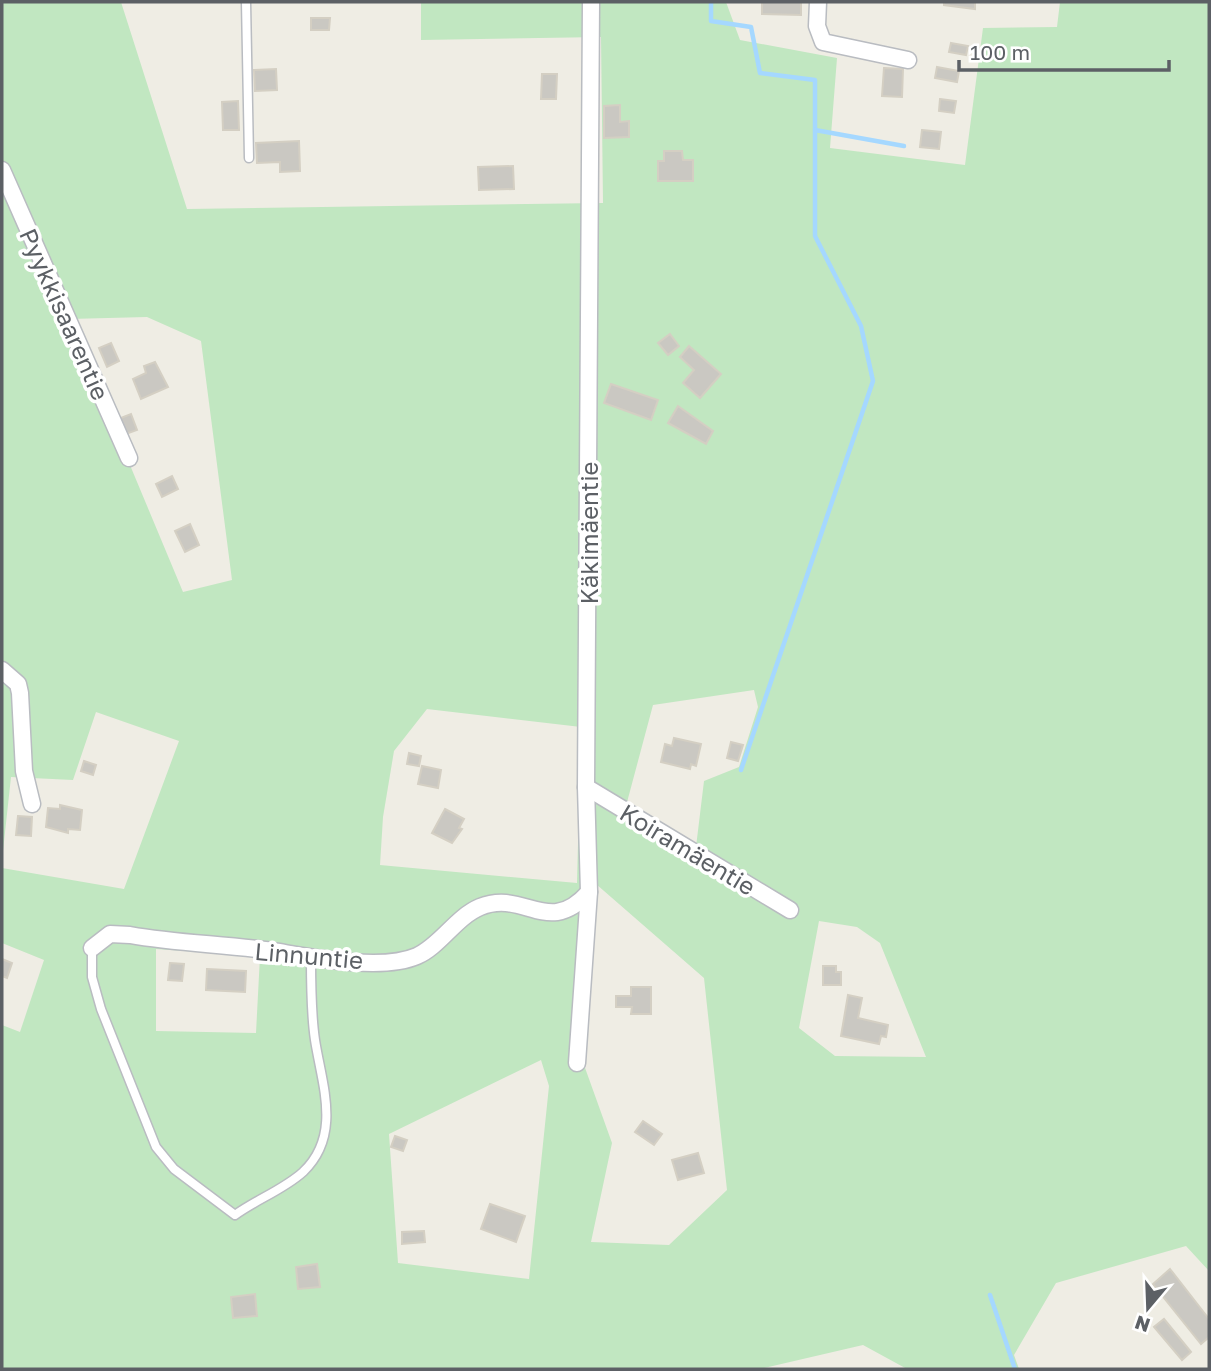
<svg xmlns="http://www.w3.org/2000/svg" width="1211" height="1371" viewBox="0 0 1211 1371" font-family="'Golos Text',sans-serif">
<rect width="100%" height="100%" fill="#efede4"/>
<path fill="#c1e7c1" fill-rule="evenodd" d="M2,2H121L187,209L603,203L601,37L421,40V2H726L740,40L837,58L830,148L965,165L983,28L1057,27L1060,2H1209V1271L1186,1246L1056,1283L1014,1355L1019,1369H907L863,1345L760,1369H2V1025L20,1032L44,960L2,943V868L124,889L179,741L96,712L73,780L11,777L2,860ZM147,317L201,341L232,580L183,592L69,319ZM754,690L758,707L739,767L704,781L696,847L626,806L653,705ZM427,709L581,727L577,883L380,865L383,817L394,751ZM596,884L704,978L727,1190L669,1245L591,1242L612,1143L584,1065ZM819,921L857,927L880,943L926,1057L835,1056L799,1028ZM156,949L260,956L256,1033L156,1031ZM541,1060L549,1086L529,1279L398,1263L389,1134Z"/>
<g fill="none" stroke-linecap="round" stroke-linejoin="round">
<g stroke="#a5d8ff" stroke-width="4.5">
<polyline points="711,2 711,21 751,27 760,73 815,80 815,236 861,326 873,381 741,770"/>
<polyline points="815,130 904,146"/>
<polyline points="990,1295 1015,1369"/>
</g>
</g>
<g fill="#cac8c2" stroke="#d4cfc3" stroke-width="2">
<polygon points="762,2 801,2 801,15 762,14"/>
<polygon points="944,2 975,2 975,9 944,5"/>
<polygon points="311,18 330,18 329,30 311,30"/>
<polygon points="951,43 968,46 966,55 949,52"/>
<polygon points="937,67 959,71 957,82 935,78"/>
<polygon points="884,68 903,69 902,97 882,96"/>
<polygon points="276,69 277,90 255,91 254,70"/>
<polygon points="542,74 557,74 556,99 541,99"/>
<polygon points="940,99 956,101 954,113 939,111"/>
<polygon points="238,101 239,130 223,130 222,102"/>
<polygon points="620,105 620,122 629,121 629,137 604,138 604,106"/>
<polygon points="922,130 941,132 939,149 920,147"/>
<polygon points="299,141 300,171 280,172 280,162 257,163 256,143"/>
<polygon points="664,151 682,151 683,160 693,160 693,181 658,181 658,161 664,161"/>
<polygon points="513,166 514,189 479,190 478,167"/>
<polygon points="670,334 679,346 668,355 658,343"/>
<polygon points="111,343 119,361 107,367 99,348"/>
<polygon points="689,346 721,374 700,398 683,383 694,370 680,357"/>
<polygon points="155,362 168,387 141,399 133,379 146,373 144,366"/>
<polygon points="611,384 658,400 651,420 604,403"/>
<polygon points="678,406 713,431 706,444 668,423"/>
<polygon points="131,414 137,430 123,435 118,419"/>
<polygon points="172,476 178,489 162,497 156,484"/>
<polygon points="190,524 199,545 185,552 175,531"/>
<polygon points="674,738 701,744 696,766 691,764 690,769 661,762 665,744 672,746"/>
<polygon points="731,742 743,745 738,761 727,758"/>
<polygon points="409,753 421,756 419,766 407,764"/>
<polygon points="84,761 96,765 93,775 81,771"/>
<polygon points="422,766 441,770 438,788 418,784"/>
<polygon points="60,805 82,810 80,830 68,829 68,833 46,827 48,808 60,809"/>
<polygon points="445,809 464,819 459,828 462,829 452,843 432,833"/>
<polygon points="18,816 32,817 31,836 16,835"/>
<polygon points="2,959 12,963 7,978 2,976"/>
<polygon points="170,963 184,964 182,981 168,980"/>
<polygon points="823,966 836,966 836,972 841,972 841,985 823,985"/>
<polygon points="207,969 246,971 245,992 206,990"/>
<polygon points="631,987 651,987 651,1014 631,1014 632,1007 616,1007 616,996 631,996"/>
<polygon points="848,995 862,998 858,1018 888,1025 886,1037 881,1036 879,1044 841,1036"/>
<polygon points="643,1121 662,1134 654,1145 635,1132"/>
<polygon points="395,1136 407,1140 403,1151 391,1147"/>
<polygon points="698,1153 704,1173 678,1180 672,1160"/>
<polygon points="490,1204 525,1216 516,1242 481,1229"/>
<polygon points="424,1231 425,1242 402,1244 402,1232"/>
<polygon points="317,1264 320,1287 298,1289 296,1267"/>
<polygon points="1170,1269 1209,1319 1209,1337 1201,1344 1153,1284"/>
<polygon points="255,1294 257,1316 233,1318 231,1297"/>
<polygon points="1164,1319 1191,1352 1182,1360 1154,1327"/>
</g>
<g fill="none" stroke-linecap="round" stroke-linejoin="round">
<g stroke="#b9bcc1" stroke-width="11">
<g id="lane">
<polyline points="246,2 249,158"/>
<path d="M92,948V977L101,1009L156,1147L174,1169L235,1215C257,1199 283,1190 303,1172C342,1135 322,1085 315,1040C311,1013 311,986 311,959"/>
</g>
</g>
<g stroke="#b9bcc1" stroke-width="19">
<g id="street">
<polyline points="818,2 817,26 823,42 908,60"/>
<polyline points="2,170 129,458"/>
<polyline points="2,670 18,684 20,693 24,771 32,804"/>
<polyline points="586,787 790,910"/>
<path d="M92,948L110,934L130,935C180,944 230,944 279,952C315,958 383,971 417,956C440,946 456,917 480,907C525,889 548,938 589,892"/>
<polyline points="577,1063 589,892 586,787 591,2"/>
</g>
</g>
<use href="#lane" stroke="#fff" stroke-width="8"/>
<use href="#street" stroke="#fff" stroke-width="16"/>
</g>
<g text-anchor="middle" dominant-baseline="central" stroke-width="7" stroke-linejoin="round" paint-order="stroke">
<g font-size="24" fill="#5c6065" stroke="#fff">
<text transform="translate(65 314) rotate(66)">Pyykkisaarentie</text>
<text transform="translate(588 533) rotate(-90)">Käkimäentie</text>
<text transform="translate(688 849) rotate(31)">Koiramäentie</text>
<text transform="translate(309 955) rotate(5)">Linnuntie</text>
</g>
</g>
<rect width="1211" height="1371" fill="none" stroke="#5c6065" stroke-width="7"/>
<g transform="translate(1148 1308) rotate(199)" stroke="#ffffff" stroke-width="5" paint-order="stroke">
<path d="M0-5L12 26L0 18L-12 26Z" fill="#5c6065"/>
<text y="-10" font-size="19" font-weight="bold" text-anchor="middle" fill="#5c6065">N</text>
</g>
<path d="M959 60v10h210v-10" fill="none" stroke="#5c6065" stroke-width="3.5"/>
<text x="970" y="60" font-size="21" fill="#5c6065" stroke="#ffffff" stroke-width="5" paint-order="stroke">100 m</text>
</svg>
